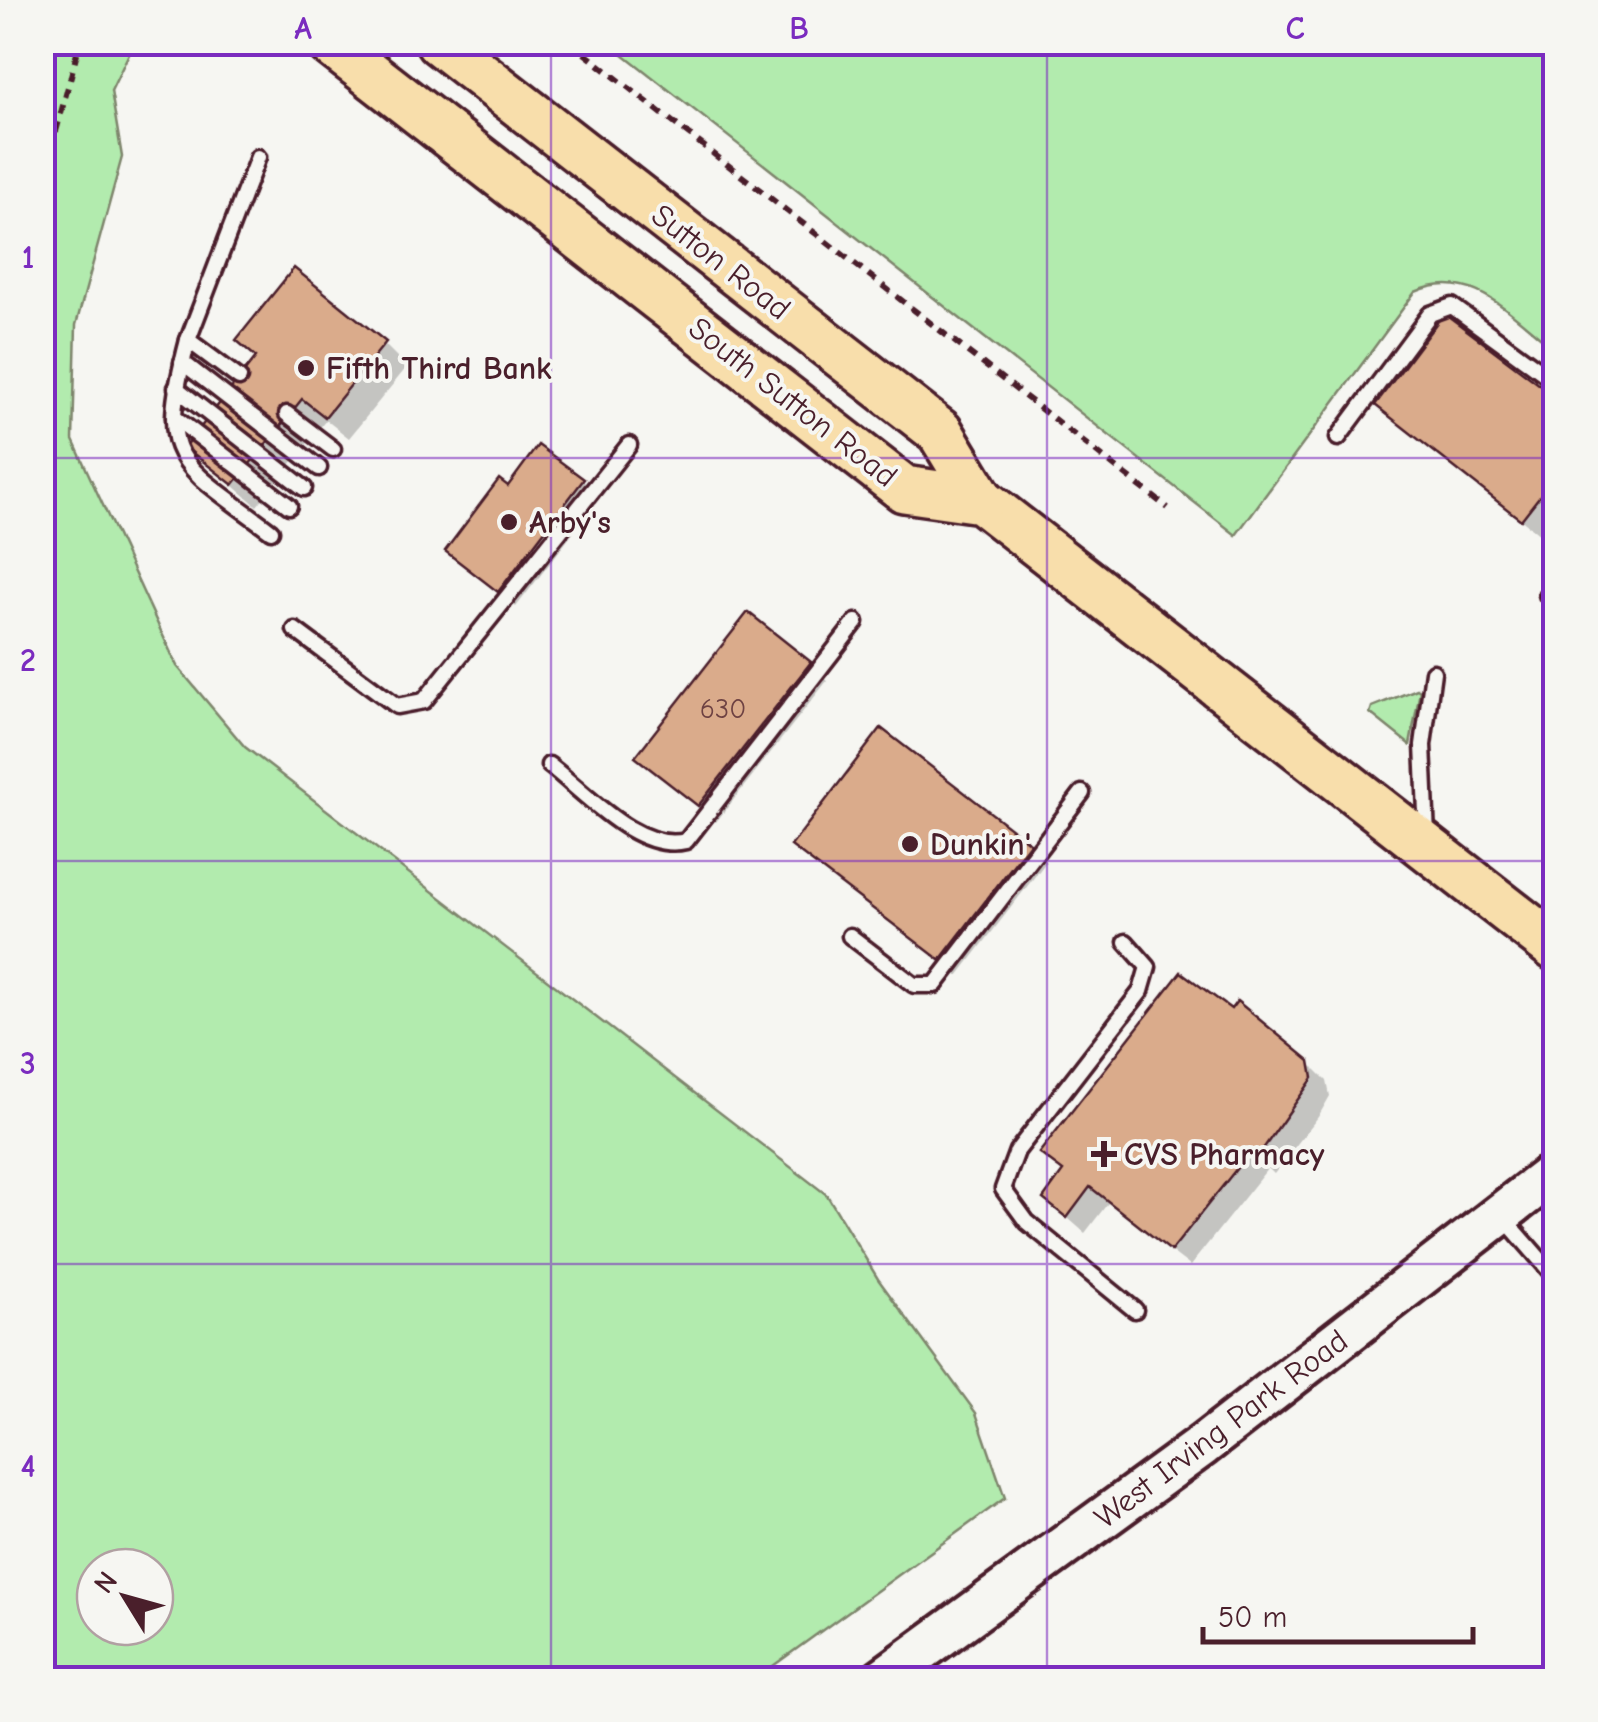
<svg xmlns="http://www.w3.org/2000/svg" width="1598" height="1722" viewBox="0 0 1598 1722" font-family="'Comic Neue',sans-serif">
<rect width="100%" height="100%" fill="#f6f6f2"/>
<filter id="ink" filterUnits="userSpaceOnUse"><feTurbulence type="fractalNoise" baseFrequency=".01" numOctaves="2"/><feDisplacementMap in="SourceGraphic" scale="20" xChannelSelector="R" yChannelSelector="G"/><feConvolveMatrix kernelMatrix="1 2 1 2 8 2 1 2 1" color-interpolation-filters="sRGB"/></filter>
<g filter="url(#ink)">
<g fill="#b2ebae" stroke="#7e856c" stroke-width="2.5" fill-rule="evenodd">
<path d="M42,43H134L111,91L122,157L76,325L73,440L177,666L245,747L827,1195L878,1279L976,1413L1005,1498L755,1679H43ZM95,1567H155V1627H95Z"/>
<path d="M609,43H1555V349C1511,316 1473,266 1415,292L1236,535Z"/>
<polygon points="1417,689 1420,691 1410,745 1370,713 1372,707"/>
</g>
<g fill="#0003">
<polygon points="384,344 407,367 349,438 326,420 257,506 188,446 258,359"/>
<polygon points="1556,400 1556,514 1540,535 1378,405"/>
<polygon points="583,481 600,498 516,607 448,550 508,490"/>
<polygon points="748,616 827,681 716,822 638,757"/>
<polygon points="881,731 1046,862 958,976 794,846"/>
<polygon points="1309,1063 1327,1081 1330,1096 1318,1117 1274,1174 1268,1168 1190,1266 1108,1203 1085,1233 1046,1199 1065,1174 1042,1153"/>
</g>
<g fill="#daab8b" stroke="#4a1f2b" stroke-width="2.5">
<polygon points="294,268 386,342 325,417 302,399 233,485 185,447 256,357 236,340"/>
<polygon points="1444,313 1556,397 1556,475 1521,520 1375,405"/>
<polygon points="538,445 584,479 498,592 445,551 499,479 508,486"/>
<polygon points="748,612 811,662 698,806 635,757"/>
<polygon points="881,728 1030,843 940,960 791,846"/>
<polygon points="1181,972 1231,1009 1237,1001 1243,1006 1310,1061 1313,1078 1256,1159 1249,1153 1171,1251 1090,1187 1067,1218 1043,1199 1063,1171 1039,1153"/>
</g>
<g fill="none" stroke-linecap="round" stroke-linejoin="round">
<g stroke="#4a1f2b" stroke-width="21">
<g id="service">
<path d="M188,340C156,463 177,460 271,531"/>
<polyline points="182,362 319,468"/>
<polyline points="239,378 188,340 258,157"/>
<polyline points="176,388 304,488"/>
<polyline points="287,414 333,449"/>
<polyline points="174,417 289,506"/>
<polyline points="1338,438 1430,314 1452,306 1556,382"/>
<polyline points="1547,595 1556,584"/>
<polyline points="295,630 397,706 424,701 629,445"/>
<path d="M549,765C586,793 637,853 686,841L856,622"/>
<polyline points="1427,836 1423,745 1433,672"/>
<polyline points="850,936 914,985 935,985 1082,793"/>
<polyline points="1126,942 1148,967 1141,991 1017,1151 1003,1189 1027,1222 1135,1310"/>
<polyline points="1504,1218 1556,1278"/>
</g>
</g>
<g stroke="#4a1f2b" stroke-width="48">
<polyline id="secondary" points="881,1680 1203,1445 1556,1171"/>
</g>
<g stroke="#4a1f2b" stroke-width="52">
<g id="primary">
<polyline points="329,42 904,489 981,500 1556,948"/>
<polyline points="439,42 940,432 981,500"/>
</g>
</g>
<g stroke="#4a1f2b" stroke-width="6" stroke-dasharray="10 8" stroke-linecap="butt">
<polyline points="570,42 1168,508"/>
<polyline points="42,184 80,42"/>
</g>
<use href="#service" stroke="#f6f6f2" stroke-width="14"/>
<use href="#secondary" stroke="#f6f6f2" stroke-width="40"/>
<use href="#primary" stroke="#f8deab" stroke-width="45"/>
</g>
</g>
<path fill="none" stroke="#7b2cbf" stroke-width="2.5" stroke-opacity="0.55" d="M551,42V1680M1047,42V1680M42,458H1556M42,861H1556M42,1264H1556"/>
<g fill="#4a1f2b" stroke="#f6f6f2" stroke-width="4">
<circle cx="306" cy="368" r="10"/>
<circle cx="509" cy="522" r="10"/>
<circle cx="910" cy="844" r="10"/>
<path d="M1099 1139h10v10h10v10h-10v10h-10v-10h-10v-10h10z"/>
</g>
<g text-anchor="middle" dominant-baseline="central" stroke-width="8" stroke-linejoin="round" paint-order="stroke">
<g font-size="28" fill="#6e4243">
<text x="723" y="709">630</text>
</g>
<g font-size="32" fill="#4a1f2b" stroke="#f6f6f2">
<text transform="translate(721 262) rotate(38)">Sutton Road</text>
<text transform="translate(793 402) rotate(38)">South Sutton Road</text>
<text transform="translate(1221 1429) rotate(-37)">West Irving Park Road</text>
</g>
<g font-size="32" font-weight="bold" fill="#4a1f2b" stroke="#f6f6f2" text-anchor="start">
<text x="326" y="368">Fifth Third Bank</text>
<text x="529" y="522">Arby's</text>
<text x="930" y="844">Dunkin'</text>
<text x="1124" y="1154">CVS Pharmacy</text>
</g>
</g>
<rect width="1598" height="1722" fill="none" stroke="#f6f6f2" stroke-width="110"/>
<g transform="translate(125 1597) rotate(307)"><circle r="48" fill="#f6f6f2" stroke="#b1a0a2" stroke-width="2.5"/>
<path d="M0-8L18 38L0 25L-18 38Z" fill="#4a1f2b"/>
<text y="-15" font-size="28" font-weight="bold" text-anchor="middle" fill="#4a1f2b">N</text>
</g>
<path d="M1203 1627v15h270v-15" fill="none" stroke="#4a1f2b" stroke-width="5"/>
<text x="1218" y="1627" font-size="30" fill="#4a1f2b" stroke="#f6f6f2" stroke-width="8" paint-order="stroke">50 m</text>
<rect x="55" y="55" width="1488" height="1612" fill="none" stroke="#7b2cbf" stroke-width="4"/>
<g font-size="32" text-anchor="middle" font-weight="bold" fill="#7b2cbf">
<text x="303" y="39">A</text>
<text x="799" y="39">B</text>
<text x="1295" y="39">C</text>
<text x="28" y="268">1</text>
<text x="28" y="671">2</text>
<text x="28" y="1074">3</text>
<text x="28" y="1477">4</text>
</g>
</svg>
